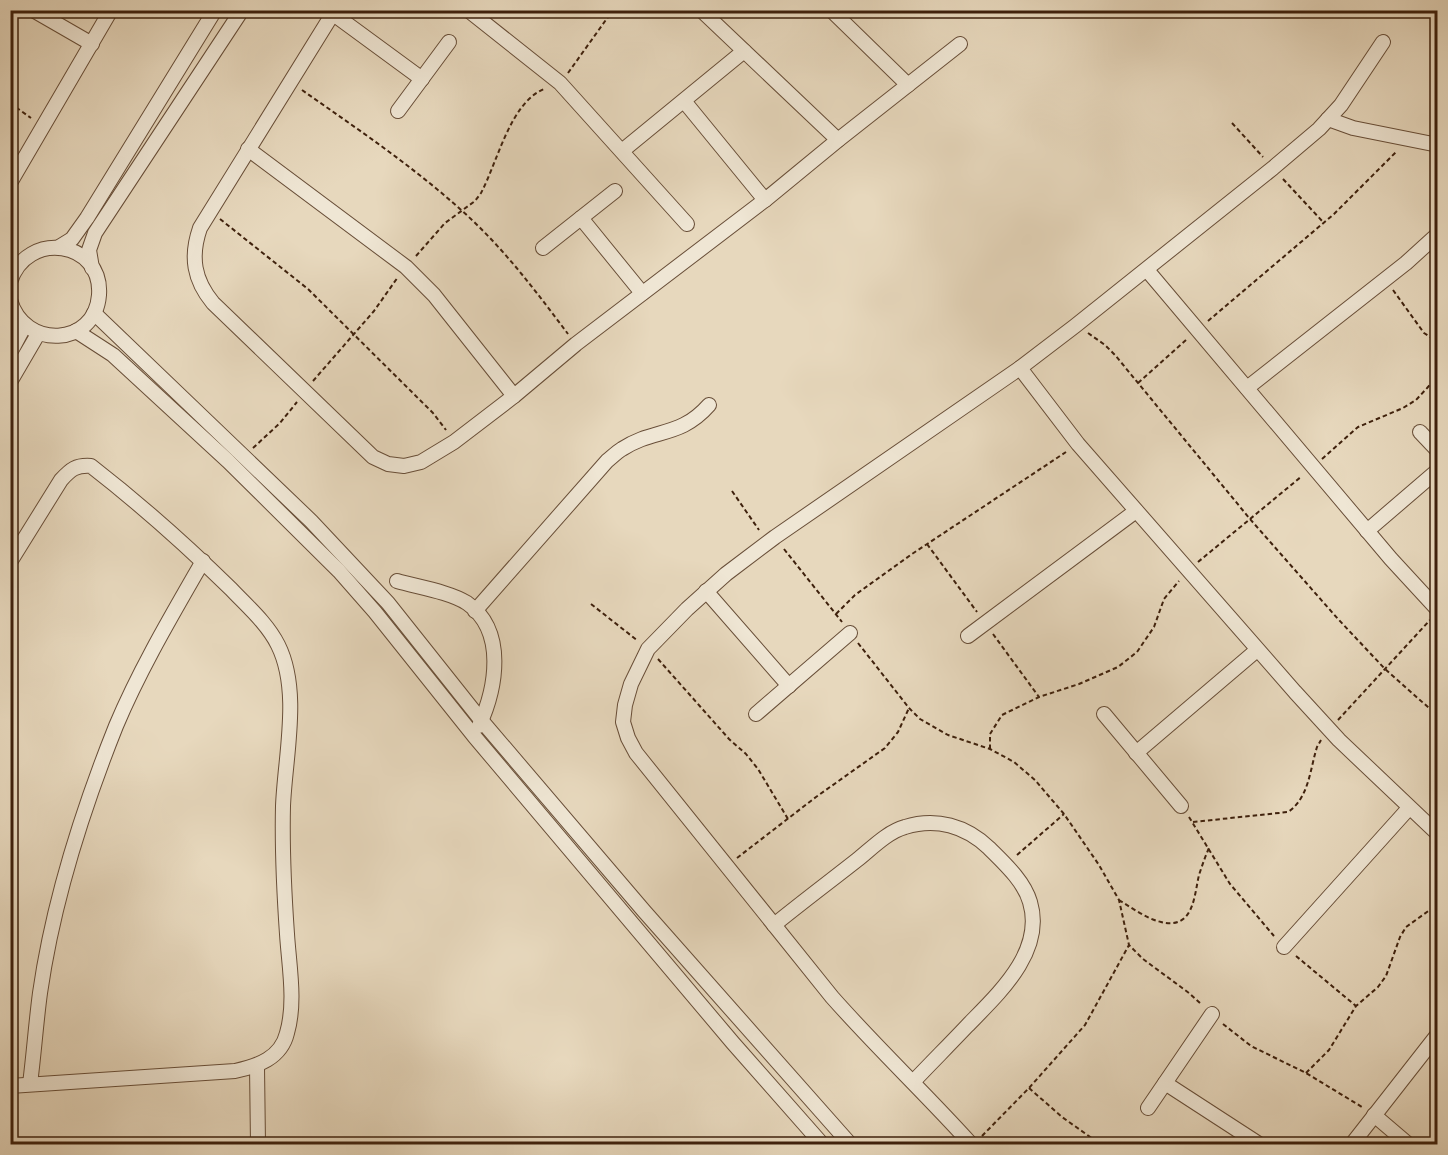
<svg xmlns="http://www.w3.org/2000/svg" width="1448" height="1155" viewBox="0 0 1448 1155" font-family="'EB Garamond',serif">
<rect width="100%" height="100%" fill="#e7d8bd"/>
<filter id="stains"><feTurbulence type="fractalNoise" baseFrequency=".00333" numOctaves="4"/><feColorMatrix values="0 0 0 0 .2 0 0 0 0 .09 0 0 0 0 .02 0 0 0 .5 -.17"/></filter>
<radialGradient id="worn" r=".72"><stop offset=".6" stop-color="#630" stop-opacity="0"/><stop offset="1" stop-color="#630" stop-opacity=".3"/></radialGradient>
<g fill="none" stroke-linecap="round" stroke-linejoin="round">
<g stroke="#684e38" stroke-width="16">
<g id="street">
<polyline points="33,10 92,44"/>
<polyline points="328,10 422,79"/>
<path d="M335,10L200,228C190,257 194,280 213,303L373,457L388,464L404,466L421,462L454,442L514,396L576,344L765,200L838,140L960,44"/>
<polyline points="468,10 560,83 687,224"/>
<polyline points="701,10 838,140"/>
<polyline points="831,10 908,85"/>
<polyline points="684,101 765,200"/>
<polyline points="398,111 449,42"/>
<polyline points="1328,119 1353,128 1438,145"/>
<polyline points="248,149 406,267 434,295 514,396"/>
<polyline points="622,151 744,51"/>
<polyline points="10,183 111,10"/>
<polyline points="581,218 642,293"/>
<polyline points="59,247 72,239 87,218 215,10"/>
<polyline points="543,248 615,191"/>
<polyline points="92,268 89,250 95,233 242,10"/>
<polyline points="1147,270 1391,559 1438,610"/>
<path d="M10,282C27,229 103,241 99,295C95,347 24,350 10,300"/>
<polyline points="94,313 311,521 388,603 481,720 644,911 850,1144"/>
<polyline points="76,331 113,355 228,461 339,571 375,612 474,736 733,1043 822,1144"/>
<polyline points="10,353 25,325"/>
<polyline points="1020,368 1078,444 1295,692 1339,740 1438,834"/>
<polyline points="10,382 38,334"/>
<polyline points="1247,388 1406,263 1438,234"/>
<polyline points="1420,432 1438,451"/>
<polyline points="1367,531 1438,470"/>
<path d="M10,562L61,480C71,469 76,465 91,466C140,504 187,546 231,589C247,606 267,623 278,645C301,691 285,756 283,806C282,848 284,891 287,934C289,966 296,1002 287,1033C281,1058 258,1066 235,1071L10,1086"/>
<path d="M397,581C418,587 450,592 467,603C507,631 496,689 479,726"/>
<polyline points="706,591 789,686"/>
<path d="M475,611L607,461C612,457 617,452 622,449C654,428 680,438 709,405"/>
<polyline points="968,636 1136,511"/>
<polyline points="756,714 850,633"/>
<polyline points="1104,714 1181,806"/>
<polyline points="1136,753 1257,650"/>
<path d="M774,925C801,903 829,882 857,860C871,849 887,832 905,827C936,817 966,826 989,848C1004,863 1024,881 1030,902C1045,952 998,994 967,1026C949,1045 931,1063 913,1082"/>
<polyline points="1284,947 1409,808"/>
<polyline points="257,1067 258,1144"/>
<polyline points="1165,1083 1259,1144"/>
<path d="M30,1084C34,1053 36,1023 40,993C53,902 82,811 116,726C140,669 172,615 203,561"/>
<polyline points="1148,1108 1212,1014"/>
<polyline points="1374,1115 1408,1144"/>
<path d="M971,1144C926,1094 877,1048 832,997L636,753L628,738L623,722L625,705L631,684L648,649L687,609L726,574L775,537L1020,368L1075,326L1273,168L1319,129L1341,105L1383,42"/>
<polyline points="1352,1144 1438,1034"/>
</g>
</g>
<g stroke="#3e200c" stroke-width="2" stroke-dasharray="4.5 3" stroke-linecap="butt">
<polyline points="568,73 613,10"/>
<path d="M302,90C356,128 411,165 460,209C502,246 535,290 568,334"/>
<polyline points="10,103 31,118"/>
<polyline points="1232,123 1263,157"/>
<polyline points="1283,179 1324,223"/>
<polyline points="220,219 308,289 433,413 446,430"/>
<path d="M416,256L445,223L475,201L481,193C498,161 510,103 544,89"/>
<polyline points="1393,290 1424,333 1438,342"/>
<polyline points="1208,321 1334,214 1397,151"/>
<polyline points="1088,333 1105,345 1115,355 1250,519 1338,619 1385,669 1438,716"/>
<polyline points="313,381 374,311 398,277"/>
<polyline points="1138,383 1187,339"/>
<polyline points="253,448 280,423 297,402"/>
<polyline points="1322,459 1358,427 1403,408 1416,400 1428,387 1438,374"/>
<polyline points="732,491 759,530"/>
<polyline points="927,544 977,612"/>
<polyline points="784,549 842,622"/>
<polyline points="1198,562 1302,476"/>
<polyline points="591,604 638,641"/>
<polyline points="836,614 855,595 912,554 1066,452"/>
<polyline points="993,634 1039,697"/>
<polyline points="858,643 909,708 920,719 948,735 990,749 1014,762 1035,780 1064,814 1099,865 1119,900 1129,945 1143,959 1189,993 1201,1004"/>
<polyline points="658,659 729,739 746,754 758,769 788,819"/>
<polyline points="1338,720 1430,620"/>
<polyline points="990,749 990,734 1002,715 1039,697 1079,684 1118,667 1137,652 1154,627 1164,599 1179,581"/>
<polyline points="1189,817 1230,884 1274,936"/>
<path d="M1193,822L1288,812C1309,798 1310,769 1317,747L1321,740"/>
<polyline points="1017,855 1064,814"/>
<polyline points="737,858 816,797 885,748 898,732 909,708"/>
<path d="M1119,900C1132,908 1147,919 1161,922C1194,930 1194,896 1199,875C1202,866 1205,857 1209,848"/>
<polyline points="1296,956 1356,1006"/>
<polyline points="1223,1024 1251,1046 1306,1073 1362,1107"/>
<polyline points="1306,1073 1329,1050 1356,1006 1378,987 1386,976 1400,937 1406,927 1438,904"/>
<polyline points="1029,1088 1062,1117 1100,1144"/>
<polyline points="982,1136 1029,1088 1085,1025 1129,945"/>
</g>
<use href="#street" stroke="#efe6d4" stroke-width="14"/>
</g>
<rect width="1448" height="1155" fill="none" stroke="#e7d8bd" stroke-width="36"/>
<rect x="12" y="12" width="1424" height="1131" fill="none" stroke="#3e200c" stroke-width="3"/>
<rect x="18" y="18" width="1412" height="1119" fill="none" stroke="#3e200c" stroke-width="1.5"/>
<rect width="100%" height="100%" filter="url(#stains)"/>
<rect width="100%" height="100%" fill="url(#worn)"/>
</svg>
